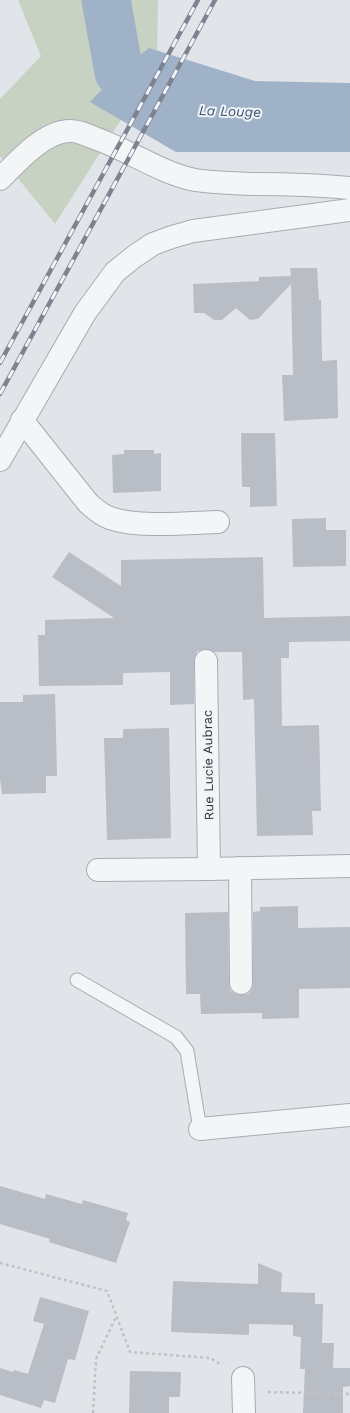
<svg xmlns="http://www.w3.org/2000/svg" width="350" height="1413" viewBox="0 0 350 1413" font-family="'Work Sans',sans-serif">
<rect width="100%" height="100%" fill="#e1e4e9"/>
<polygon fill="#c7d2c3" points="18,0 158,0 157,63 55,224 0,156 0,99 41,56"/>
<polygon fill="#9fb2c7" points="149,48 255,81 350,83 350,152 176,152 90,102 119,72"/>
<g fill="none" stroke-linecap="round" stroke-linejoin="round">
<polyline stroke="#9fb2c7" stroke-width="49" points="106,0 119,72 179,103"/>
</g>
<g fill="#b9bdc5">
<polygon points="290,268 317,268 319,300 321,300 322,361 337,360 338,418 284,421 282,375 293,375 291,284 258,319 250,320 236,308 222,320 214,320 204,313 194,313 193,284 259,281 259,277 291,276"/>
<polygon points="241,433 275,433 277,506 250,507 250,487 242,487"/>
<polygon points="124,450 154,450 154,454 161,453 161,491 113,493 112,455 124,454"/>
<polygon points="326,518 326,530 346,530 346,566 293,567 292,519"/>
<polygon points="69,552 121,586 121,560 263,557 264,618 350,616 350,641 289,642 289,658 281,658 282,726 319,725 321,811 312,811 313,835 257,836 254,699 243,700 242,652 214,652 206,649 197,651 194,661 194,704 170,705 170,672 123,673 123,685 39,686 38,635 45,635 45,620 114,618 52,577"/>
<polygon points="55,694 57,776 46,776 46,793 2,794 0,779 0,702 23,702 23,695"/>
<polygon points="169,728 171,838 107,840 104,738 123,738 123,729"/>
<polygon points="298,906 298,928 350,927 350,988 299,989 299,1018 262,1019 262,1013 201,1014 200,994 186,994 185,913 228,912 229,984 230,990 235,994 242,995 248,994 252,989 253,983 253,912 260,911 260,907"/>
<polygon points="0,1186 45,1199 46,1194 82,1204 83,1200 128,1213 126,1220 130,1222 116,1263 49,1242 50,1239 0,1224"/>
<polygon points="258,1263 282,1273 281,1292 315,1293 315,1304 323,1304 322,1343 334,1343 333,1368 350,1368 350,1386 343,1387 343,1413 303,1413 305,1369 300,1369 301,1337 293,1336 293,1325 249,1324 249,1335 171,1332 173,1281 258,1284"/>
<polygon points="40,1297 89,1311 75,1360 68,1359 55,1403 44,1400 41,1408 0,1395 0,1368 13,1372 14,1370 28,1374 44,1324 33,1321"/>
<polygon points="130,1371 181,1372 180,1397 169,1397 169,1413 129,1413"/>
</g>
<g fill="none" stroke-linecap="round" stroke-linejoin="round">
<g stroke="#a7abb3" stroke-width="15">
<polyline id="lane" points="77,980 176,1037 187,1051 200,1129"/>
</g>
<g stroke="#a7abb3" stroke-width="24">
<g id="street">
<path d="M0,179C17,162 45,130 71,131C80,131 89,136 97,139C130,151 161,173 195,180C213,183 232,183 250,184C283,184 317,185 350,188"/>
<path d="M22,420L88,503C95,509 101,515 110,518C138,528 188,523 218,522"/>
<polyline points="0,460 85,313 115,272 135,256 153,244 172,237 193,231 350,210"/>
<polyline points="206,661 209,869 350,866"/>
<polyline points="240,868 241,983"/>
<polyline points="98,870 209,869"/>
<polyline points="200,1129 350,1115"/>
<polyline points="243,1378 244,1413"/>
</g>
</g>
<g stroke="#c0c2c7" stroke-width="2.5" stroke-dasharray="3 3" stroke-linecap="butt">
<polyline points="0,1263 107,1291 130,1352 210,1358 222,1365"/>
<polyline points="268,1392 347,1394 350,1393"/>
<polyline points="93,1413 96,1359 116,1317"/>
</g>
<use href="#lane" stroke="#f4f5f7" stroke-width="13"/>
<use href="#street" stroke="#f4f5f7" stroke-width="22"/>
<g stroke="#7c8492" stroke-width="4.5">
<g id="rail">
<polyline points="0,363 198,0"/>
<polyline points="0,394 215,0"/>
</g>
</g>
<use href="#rail" stroke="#f1f3f6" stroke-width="3" stroke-dasharray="9" stroke-linecap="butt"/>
</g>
<g text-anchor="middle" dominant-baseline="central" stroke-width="4" stroke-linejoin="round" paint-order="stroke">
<g font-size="13" fill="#2b3240" stroke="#f1f3f6">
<text transform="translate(208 765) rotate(-91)">Rue Lucie Aubrac</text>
</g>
<g font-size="14" font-style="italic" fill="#375171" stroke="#f1f3f6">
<text transform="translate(230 111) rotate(2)">La Louge</text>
</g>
</g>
</svg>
